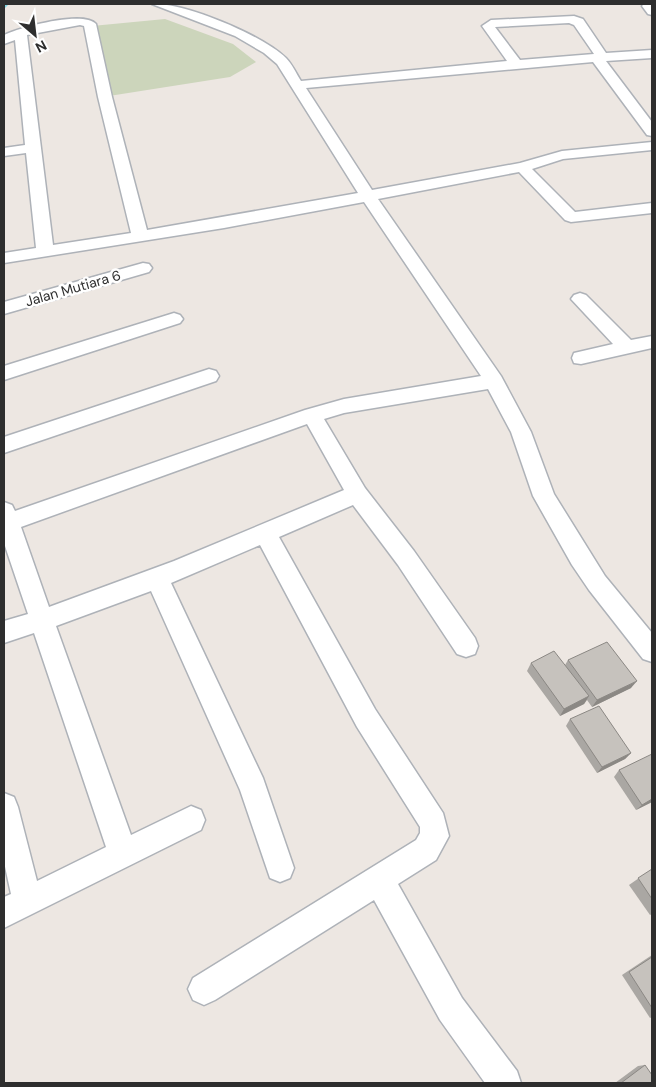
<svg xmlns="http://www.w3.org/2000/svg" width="656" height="1087" viewBox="0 0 656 1087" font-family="'DM Sans',sans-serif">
<rect width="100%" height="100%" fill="#ede7e2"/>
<polygon fill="#ccd5bb" points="165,19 233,44 256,62 230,77 109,96 92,26"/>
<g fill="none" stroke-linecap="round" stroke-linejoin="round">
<polygon fill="#82d6e2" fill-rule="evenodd" points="5,4 9,4 4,9 4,6"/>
<g stroke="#aeb2b8" stroke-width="3">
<g id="minor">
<path d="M152,4C184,2 262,35 286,58C292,64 296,73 301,81L507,61L482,26L491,20L574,16L583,19L606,53L652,50V58L606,61L652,122V136L647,135L593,62L306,88L372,190L520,163L562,151L652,142V150L563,159L532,169L575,212L652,203V213L571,222L565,220L519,172L378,199L501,376L531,432L554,494L605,576L652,633V662L643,659L589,590L572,565L533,496L511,432L488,389L344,413L324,419L365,488L414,551L475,638L478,646L475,654L466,657L457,654L398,565L353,505L279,537L375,709L443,813L449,836L436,860L398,884L462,998L517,1071L521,1083H485L440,1020L374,900L215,1000L204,1005L193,1000L188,989L193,978L416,840L420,833V827L357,727L260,545L171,583L263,778L294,868L290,878L280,882L270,878L240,790L151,591L56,626L131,835L191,806L201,810L205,820L201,830L4,928V897L11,894L4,862V793L14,797L18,807L37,881L106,847L34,633L4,643V621L28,614L4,543V502L12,505L15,511L305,410L344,399L481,376L364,202L224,228L4,263V253L36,248L26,153L4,156V148L25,145L15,40L4,44V35C20,27 84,10 96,24L112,97L147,230L358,193L277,64L264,53L235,36ZM569,23L574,25L594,54L520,60L495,27ZM80,25L84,26L98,97L131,233L53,245L27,35ZM307,424L344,490L174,561L49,607L21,527Z"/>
<polygon points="644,4 652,4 652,15 648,14 642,6"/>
<polygon points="143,263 149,264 152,268 149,272 4,314 4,302"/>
<polygon points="580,293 586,295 631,340 652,336 652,348 581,364 574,363 572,358 574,353 613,344 571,299 574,295"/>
<polygon points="174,313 180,315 183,319 180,323 4,380 4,366"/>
<polygon points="209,369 216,371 219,376 216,381 4,453 4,437"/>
</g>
</g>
<use href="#minor" fill="#fff" fill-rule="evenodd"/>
</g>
<g fill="#aaa7a3">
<polygon points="568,660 631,688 592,707 587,700 584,704 560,716 527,671 531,663 565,665"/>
<polygon points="570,719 631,753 625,759 597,773 566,726"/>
<polygon points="652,755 652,802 636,810 614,777 619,770"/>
<polygon points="652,869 652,914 650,915 629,885"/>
<polygon points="652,955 652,1017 650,1018 622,975"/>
<polygon points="645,1065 652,1083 615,1083 638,1066"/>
</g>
<g fill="#8b8884">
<polygon points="637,681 631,688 592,707 597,700"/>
<polygon points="589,696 584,704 560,716 564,709"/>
<polygon points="631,753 625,759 597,773 602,767"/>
<polygon points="652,799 652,802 636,810 642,805"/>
</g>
<g fill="#c6c2bd" stroke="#8b8884">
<polygon points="607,642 637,681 597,700 568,660"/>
<polygon points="554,651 589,696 564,709 531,663"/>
<polygon points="599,706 631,753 602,767 570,719"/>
<polygon points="652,754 652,799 642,805 619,770"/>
<polygon points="652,869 652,899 638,878"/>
<polygon points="652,957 652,1008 629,972"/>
<polygon points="645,1065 652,1075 652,1083 621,1083"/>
</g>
<g text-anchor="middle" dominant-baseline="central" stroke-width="5" stroke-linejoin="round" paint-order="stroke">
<g font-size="14" fill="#2e2e2e" stroke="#fff">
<text transform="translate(73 288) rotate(-16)">Jalan Mutiara 6</text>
</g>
</g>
<rect width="656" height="1087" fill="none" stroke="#2e2e2e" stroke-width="10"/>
<g transform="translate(35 35) rotate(152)" stroke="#ffffff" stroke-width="4" paint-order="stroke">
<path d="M0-4L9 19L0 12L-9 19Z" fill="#2e2e2e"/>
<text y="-8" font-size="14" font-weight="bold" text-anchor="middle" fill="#2e2e2e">N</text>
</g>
</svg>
